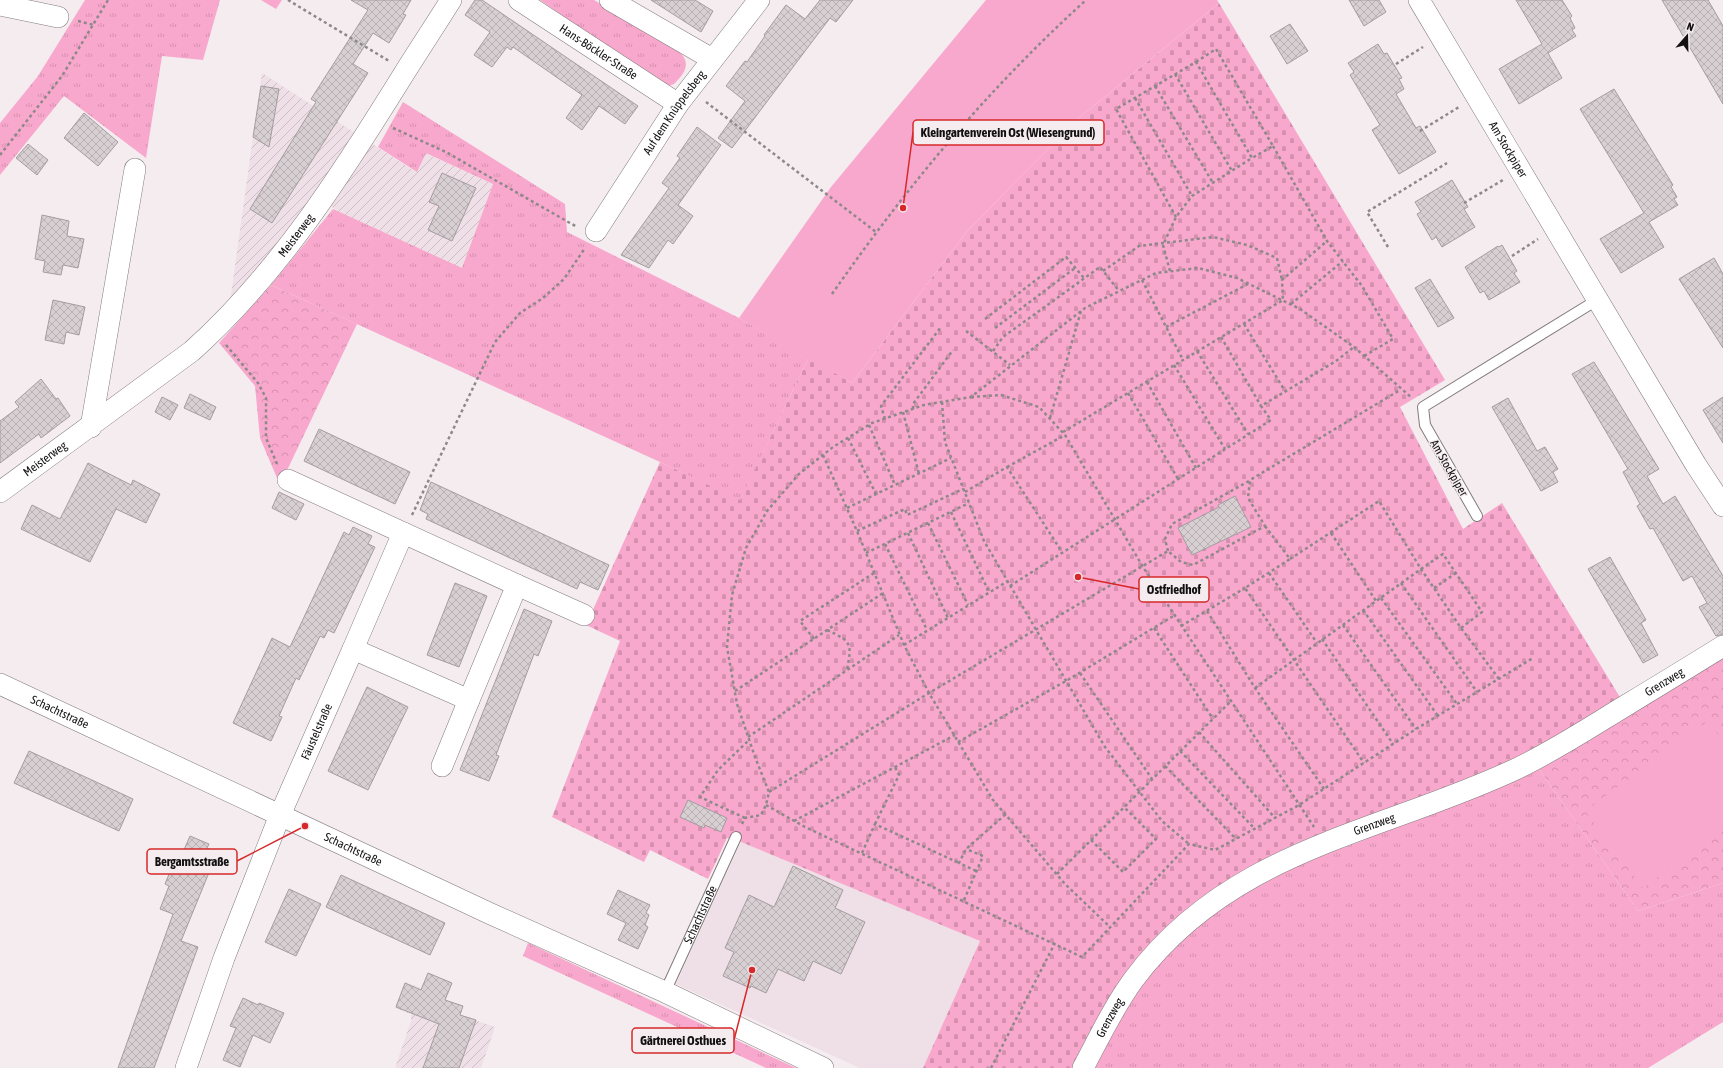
<svg xmlns="http://www.w3.org/2000/svg" width="1723" height="1068" viewBox="0 0 1723 1068" font-family="'Asap Condensed',sans-serif">
<defs>
<pattern id="industrial-furrows" width="10" height="10" patternUnits="userSpaceOnUse"><rect width="10" height="10" fill="#efdfe6"/><path d="M-1 1l2-2M0 10L10 0M9 11l2-2" fill="none" stroke="#ccbec4"/></pattern>
<pattern id="grass-tufts" width="24" height="20" patternUnits="userSpaceOnUse"><rect width="24" height="20" fill="#f9a8cd"/><path d="M3 7l-1-3M5 7V3M7 7l1-3M15 17l-1-3M17 17v-4M19 17l1-3" fill="none" stroke="#d590af"/></pattern>
<pattern id="cemetery-stones" width="16" height="16" patternUnits="userSpaceOnUse"><rect width="16" height="16" fill="#f9a8cd"/><path d="M2 7V4a2 2 0 0 1 4 0v3zM10 15v-3a2 2 0 0 1 4 0v3z" fill="#d590af"/></pattern>
<pattern id="park-crowns" width="20" height="18" patternUnits="userSpaceOnUse"><rect width="20" height="18" fill="#f9a8cd"/><path d="M2 6a3 3 0 1 1 6 0M12 15a3 3 0 1 1 6 0" fill="none" stroke="#d590af"/></pattern>
<pattern id="building-cross-hatch" width="8" height="8" patternUnits="userSpaceOnUse"><rect width="8" height="8" fill="#d7cfd2"/><path d="M0 0l8 8M0 8l8-8" fill="none" stroke="#b8b1b3"/></pattern>
</defs>
<rect width="100%" height="100%" fill="#f4ecef"/>
<polygon fill="#efdfe6" points="741,842 980,941 923,1068 860,1068 676,984"/>
<g fill="url(#industrial-furrows)">
<polygon points="262,73 416,172 426,153 493,184 462,269 340,213 316,195 230,302"/>
<polygon points="428,973 452,983 446,998 447,1001 463,1006 460,1015 495,1027 481,1068 395,1068 411,1021 411,1014 395,1008 405,982 421,988"/>
</g>
<g fill="url(#grass-tufts)">
<polygon points="85,0 220,0 203,60 162,56 146,158 64,96 0,175 0,123 38,76"/>
<path d="M540,0H594L677,50C692,62 686,72 674,84L668,86L659,83Z"/>
<polygon points="403,102 565,204 567,232 739,318 809,357 740,501 660,462 271,285 333,209 462,268 493,184 426,153 417,172 378,147"/>
<polygon points="1536,765 1638,911 1723,883 1723,1022 1648,1068 1093,1068 1121,1014 1160,961 1220,905 1293,866 1359,842"/>
<polygon points="528,943 796,1068 766,1068 523,956"/>
</g>
<polygon fill="url(#cemetery-stones)" points="1219,3 1445,380 1400,407 1463,529 1502,503 1621,699 1512,763 1297,843 1278,852 1279,855 1208,893 1074,1068 923,1068 980,941 741,842 727,838 708,879 650,850 644,862 552,817 620,641 586,625 660,462 740,500 809,357 852,383 968,230 1079,118"/>
<g fill="url(#park-crowns)">
<polygon points="271,285 357,324 280,485 260,438 255,386 219,343"/>
<polygon points="1723,658 1723,883 1638,911 1536,765"/>
</g>
<g fill="#f9a8cd">
<polygon points="261,0 282,0 276,9"/>
<polygon points="986,0 1217,0 1219,3 1079,118 968,230 852,383 739,318 831,187"/>
<polygon points="1708,721 1723,741 1723,829 1643,888 1585,811"/>
</g>
<g fill="url(#building-cross-hatch)" stroke="#a49c9f">
<polygon points="351,0 411,0 403,14 406,15 389,43 373,33 353,64 368,73 272,223 250,209 316,102 311,99 368,10"/>
<polygon points="475,0 482,0 638,106 625,124 599,106 582,130 566,118 582,95 542,67 513,47 511,50 507,47 492,67 474,55 490,32 465,15"/>
<polygon points="651,0 695,0 713,11 701,32"/>
<polygon points="820,0 853,0 836,22 830,18 732,148 718,138 745,101 726,86 745,61 747,62 765,36 764,35 786,5 805,19"/>
<polygon points="1349,0 1379,0 1386,12 1364,26"/>
<polygon points="1516,0 1562,0 1572,16 1570,18 1575,28 1572,30 1576,36 1548,53 1562,78 1519,104 1499,69 1542,44"/>
<polygon points="1662,0 1708,0 1723,26 1723,104"/>
<polygon points="1290,24 1308,51 1287,64 1270,36"/>
<polygon points="1378,44 1384,54 1387,53 1402,78 1399,79 1404,89 1396,94 1416,128 1420,126 1436,152 1399,174 1372,130 1380,125 1350,75 1354,72 1348,63"/>
<polygon points="261,86 279,89 269,147 253,137"/>
<polygon points="1614,89 1673,185 1671,187 1677,197 1674,199 1678,205 1649,222 1664,247 1621,273 1600,239 1644,213 1580,109"/>
<polygon points="84,113 118,142 98,166 64,138"/>
<polygon points="697,127 721,145 678,205 693,216 673,244 668,240 649,268 621,255 669,188 662,183 680,158 677,156"/>
<polygon points="28,144 48,160 37,175 16,158"/>
<polygon points="442,173 476,188 452,241 428,230 439,206 429,202"/>
<polygon points="1452,180 1468,207 1464,209 1475,227 1442,247 1436,237 1432,240 1417,214 1421,212 1415,202"/>
<polygon points="42,215 69,221 67,236 84,239 78,268 63,265 61,275 43,272 45,261 35,259"/>
<polygon points="1502,245 1517,271 1514,273 1520,282 1489,300 1484,291 1480,293 1465,267 1498,246 1499,247"/>
<polygon points="1714,258 1723,274 1723,348 1679,279"/>
<polygon points="1430,279 1454,318 1438,327 1415,288"/>
<polygon points="53,300 85,307 79,335 66,332 64,344 45,340"/>
<polygon points="1594,362 1659,469 1647,476 1663,504 1675,496 1723,576 1723,634 1716,636 1699,607 1707,603 1692,576 1683,581 1653,528 1650,529 1637,506 1640,504 1623,472 1628,469 1572,374"/>
<polygon points="41,379 56,399 58,398 70,416 41,438 39,434 0,463 0,421 19,407 15,402"/>
<polygon points="190,394 216,407 210,420 184,408"/>
<polygon points="162,397 178,405 170,420 155,412"/>
<polygon points="1723,397 1723,443 1703,410"/>
<polygon points="1508,398 1537,451 1545,447 1558,469 1553,472 1558,482 1541,491 1492,407"/>
<polygon points="319,429 410,472 395,504 304,461"/>
<polygon points="88,463 131,485 133,480 160,494 146,523 116,509 90,562 21,529 32,505 60,519"/>
<polygon points="431,482 609,565 598,590 580,582 577,589 426,519 428,514 420,510"/>
<polygon points="279,492 304,504 296,520 272,508"/>
<polygon points="1235,496 1251,527 1192,555 1178,528 1219,507 1218,505"/>
<polygon points="353,527 372,536 368,544 375,547 334,633 328,630 324,638 320,636 299,680 296,678 279,716 282,717 271,741 233,723 272,638 290,647 344,532 349,535"/>
<polygon points="1610,557 1646,620 1641,623 1658,655 1643,663 1588,569"/>
<polygon points="455,583 487,596 459,667 427,655"/>
<polygon points="524,609 552,621 538,656 534,654 496,755 499,756 489,781 460,770"/>
<polygon points="367,687 408,707 368,790 328,771"/>
<polygon points="29,751 133,799 119,831 14,783"/>
<polygon points="688,800 727,818 721,832 705,825 704,828 680,817"/>
<polygon points="190,836 209,844 207,848 217,853 181,941 198,947 154,1068 118,1068 173,914 160,909 169,886 165,884 176,857 180,859"/>
<polygon points="793,866 843,890 835,908 865,922 841,974 813,961 804,981 778,969 766,993 751,986 750,988 723,976 734,952 725,948 749,895 774,907"/>
<polygon points="341,875 445,923 430,955 326,907"/>
<polygon points="289,889 321,904 296,956 265,942"/>
<polygon points="618,890 650,905 646,913 649,915 645,925 648,927 638,949 618,940 626,923 607,914"/>
<polygon points="428,973 452,983 445,1000 463,1006 460,1015 476,1020 459,1068 423,1068 439,1024 396,1007 405,983 421,990"/>
<polygon points="243,998 258,1005 259,1003 284,1013 270,1043 253,1035 240,1067 223,1060 236,1028 230,1026"/>
</g>
<g fill="none" stroke-linecap="round" stroke-linejoin="round">
<g stroke="#837b7e" stroke-width="12">
<g id="service">
<polyline points="1477,516 1425,425 1423,407 1597,300"/>
<path id="s1" d="M665,992L736,837"/>
</g>
</g>
<g stroke="#837b7e" stroke-width="22">
<g id="minor">
<path id="s2" d="M519,0L678,104"/>
<polyline points="610,0 712,59"/>
<path id="s3" d="M1419,0L1696,465L1723,506"/>
<polyline points="0,5 58,17"/>
<path id="s4" d="M596,231L678,104L759,0"/>
<polyline points="91,427 135,169"/>
<path id="s5" d="M0,492L192,351C280,272 343,172 405,72C420,48 436,24 451,0"/>
<polyline points="517,585 584,615"/>
<polyline points="353,649 403,533"/>
<path id="s6" d="M0,684L491,914L665,992L823,1068"/>
<polyline points="442,766 469,700"/>
<path id="s7" d="M186,1068L224,958L280,815L353,649L469,700L517,585L288,480"/>
<path id="s8" d="M1083,1068C1099,1038 1114,1006 1134,979C1231,849 1380,833 1516,769C1554,751 1589,728 1625,706C1658,686 1691,666 1723,646"/>
</g>
</g>
<g stroke="#8d888a" stroke-width="2.5" stroke-dasharray="3 3" stroke-linecap="butt">
<polyline points="288,0 389,61"/>
<polyline points="78,21 94,25"/>
<polyline points="1196,62 1216,49 1273,146 1252,158"/>
<polyline points="1396,64 1423,47"/>
<polyline points="1175,74 1232,171"/>
<polyline points="1155,86 1213,183"/>
<polyline points="1135,98 1192,196"/>
<polyline points="706,102 876,232"/>
<polyline points="393,128 446,152 577,227"/>
<polyline points="1420,131 1459,107"/>
<polyline points="1273,146 1327,241 1362,286 1393,339 1364,356"/>
<polyline points="0,155 62,76 108,0"/>
<polyline points="1464,203 1503,180"/>
<polyline points="1388,247 1367,212 1447,163"/>
<polyline points="1512,256 1538,239"/>
<polyline points="1103,271 1139,246 1213,237 1247,245 1277,258 1282,280"/>
<polyline points="1170,271 1163,245 1176,217 1192,196 1252,158 1196,62 1116,109 1176,217"/>
<polyline points="1142,280 1183,360"/>
<path d="M832,294C908,185 988,89 1086,0"/>
<polyline points="1291,304 1343,261"/>
<polyline points="985,319 1066,257 1084,278"/>
<polyline points="1244,324 1285,391"/>
<polyline points="1166,327 1248,284"/>
<polyline points="995,328 1075,268"/>
<polyline points="966,331 1010,365"/>
<polyline points="1221,337 1261,406"/>
<polyline points="226,345 258,383 266,398 266,438 277,464"/>
<polyline points="993,351 1003,337 1100,267 1119,291"/>
<polyline points="1197,351 1248,434"/>
<polyline points="1174,365 1225,449"/>
<polyline points="1147,382 1196,468"/>
<polyline points="1128,393 1178,479"/>
<polyline points="971,397 1001,395 1039,407 1065,435 1143,567 1314,827"/>
<polyline points="942,402 945,442 984,541 1105,747 1162,821 1189,844"/>
<polyline points="913,409 913,404 953,350"/>
<polyline points="903,412 919,474"/>
<polyline points="1050,418 1081,311"/>
<polyline points="885,419 881,406 941,327"/>
<polyline points="869,425 895,485"/>
<polyline points="1063,432 1283,300 1282,280 1327,241"/>
<polyline points="848,438 876,494"/>
<polyline points="823,455 857,531 904,645 929,693 993,800 1065,884 1110,927"/>
<polyline points="1007,467 1065,435"/>
<polyline points="965,492 1007,467 1062,552"/>
<polyline points="847,508 951,458"/>
<polyline points="951,512 989,592"/>
<polyline points="412,515 495,342 520,313 543,298 564,279 585,248"/>
<polyline points="928,523 968,605"/>
<polyline points="1265,526 1290,559 1245,588 1364,763"/>
<polyline points="857,531 905,509 907,515 963,489"/>
<polyline points="908,533 948,618"/>
<polyline points="1331,533 1376,601"/>
<polyline points="885,544 927,630"/>
<polyline points="1168,551 1165,539 1172,524 1249,481"/>
<polyline points="866,553 969,503"/>
<polyline points="1290,559 1379,501 1421,569 1443,554 1482,612 1461,628"/>
<polyline points="1269,573 1317,643"/>
<polyline points="1401,583 1477,692"/>
<polyline points="1010,586 1271,420 1261,406 1336,361 1354,347"/>
<polyline points="1434,588 1456,573"/>
<polyline points="1381,598 1457,704"/>
<polyline points="1363,610 1438,716"/>
<polyline points="1207,611 1255,688 1324,789"/>
<polyline points="1343,625 1416,729"/>
<polyline points="1181,626 1245,588"/>
<polyline points="1154,628 1213,719"/>
<path d="M827,630C852,642 852,643 847,670"/>
<polyline points="814,639 800,621 874,573"/>
<polyline points="1322,639 1393,744"/>
<polyline points="904,645 1008,581"/>
<polyline points="1080,673 1152,779"/>
<polyline points="1255,688 1421,569 1461,628 1499,679"/>
<polyline points="735,691 883,593"/>
<polyline points="1199,732 1275,818"/>
<polyline points="748,737 899,635"/>
<polyline points="958,742 1066,681 1175,615"/>
<polyline points="1180,751 1255,829"/>
<polyline points="1165,766 1236,839"/>
<polyline points="769,792 929,693 1168,551 1181,562 1193,565 1265,526 1248,498 1250,480 1400,390"/>
<polyline points="766,805 805,827 1082,957 1189,844 1215,850 1299,805 1416,729 1533,658"/>
<polyline points="745,818 700,797 718,770 749,740"/>
<polyline points="794,821 955,735"/>
<polyline points="742,824 745,818 761,815 766,805 769,792 755,757 737,704 727,647 732,595 746,548 767,511 799,474 833,447 872,423 924,405 971,397 1085,308 1156,273 1198,268 1237,278 1300,309 1354,347 1412,398"/>
<polyline points="875,824 899,775 895,767"/>
<polyline points="1091,840 1123,872 1156,839 1124,807"/>
<polyline points="862,853 875,824 959,863"/>
<polyline points="976,871 959,863 966,849 1006,814"/>
<polyline points="1057,874 1231,701"/>
<polyline points="964,900 983,856 966,849"/>
<polyline points="991,1068 1055,943"/>
</g>
<use href="#service" stroke="#fff" stroke-width="10"/>
<use href="#minor" stroke="#fff" stroke-width="21"/>
</g>
<g text-anchor="middle" dominant-baseline="central" stroke-width="3" stroke-linejoin="round" paint-order="stroke">
<g font-size="12" fill="#131011" stroke="#f4ecef">
<text stroke="none"><textPath href="#s2" startOffset="95">Hans-Böckler-Straße</textPath></text>
<text stroke="none"><textPath href="#s4" startOffset="142">Auf dem Knüppelsberg</textPath></text>
<text stroke="none"><textPath href="#s3" startOffset="174">Am Stockpiper</textPath></text>
<text stroke="none"><textPath href="#s5" startOffset="394">Meisterweg</textPath></text>
<text stroke="none"><textPath href="#s5" startOffset="56">Meisterweg</textPath></text>
<text transform="translate(1449 468) rotate(60)">Am Stockpiper</text>
<text stroke="none"><textPath href="#s8" startOffset="717">Grenzweg</textPath></text>
<text stroke="none"><textPath href="#s6" startOffset="66">Schachtstraße</textPath></text>
<text stroke="none"><textPath href="#s7" startOffset="361">Fäustelstraße</textPath></text>
<text stroke="none"><textPath href="#s8" startOffset="393">Grenzweg</textPath></text>
<text stroke="none"><textPath href="#s6" startOffset="390">Schachtstraße</textPath></text>
<text stroke="none"><textPath href="#s1" startOffset="85">Schachtstraße</textPath></text>
<text stroke="none"><textPath href="#s8" startOffset="57">Grenzweg</textPath></text>
</g>
</g>
<path fill="none" stroke="#d62828" stroke-width="1.5" d="M903 208L913 132M1078 577L1139 589M305 826L237 861M752 970L734 1040"/>
<g fill="#d62828" stroke="#f4ecef" stroke-width="1.5">
<circle cx="903" cy="208" r="4"/>
<circle cx="1078" cy="577" r="4"/>
<circle cx="305" cy="826" r="4"/>
<circle cx="752" cy="970" r="4"/>
</g>
<g fill="#f4ecef" stroke="#d62828" stroke-width="1.5">
<rect x="913" y="120" width="191" height="25" rx="4"/>
<rect x="1139" y="577" width="70" height="25" rx="4"/>
<rect x="147" y="849" width="90" height="25" rx="4"/>
<rect x="632" y="1028" width="102" height="25" rx="4"/>
</g>
<g font-size="13" text-anchor="middle" font-weight="bold" fill="#131011">
<text x="1008" y="137">Kleingartenverein Ost (Wiesengrund)</text>
<text x="1174" y="594">Ostfriedhof</text>
<text x="192" y="866">Bergamtsstraße</text>
<text x="683" y="1045">Gärtnerei Osthues</text>
</g>
<g transform="translate(1687 36) rotate(20)" stroke="#f4ecef" stroke-width="3" paint-order="stroke">
<path d="M0-3L7 15L0 10L-7 15Z" fill="#131011"/>
<text y="-6" font-size="11" font-weight="bold" text-anchor="middle" fill="#131011">N</text>
</g>
</svg>
